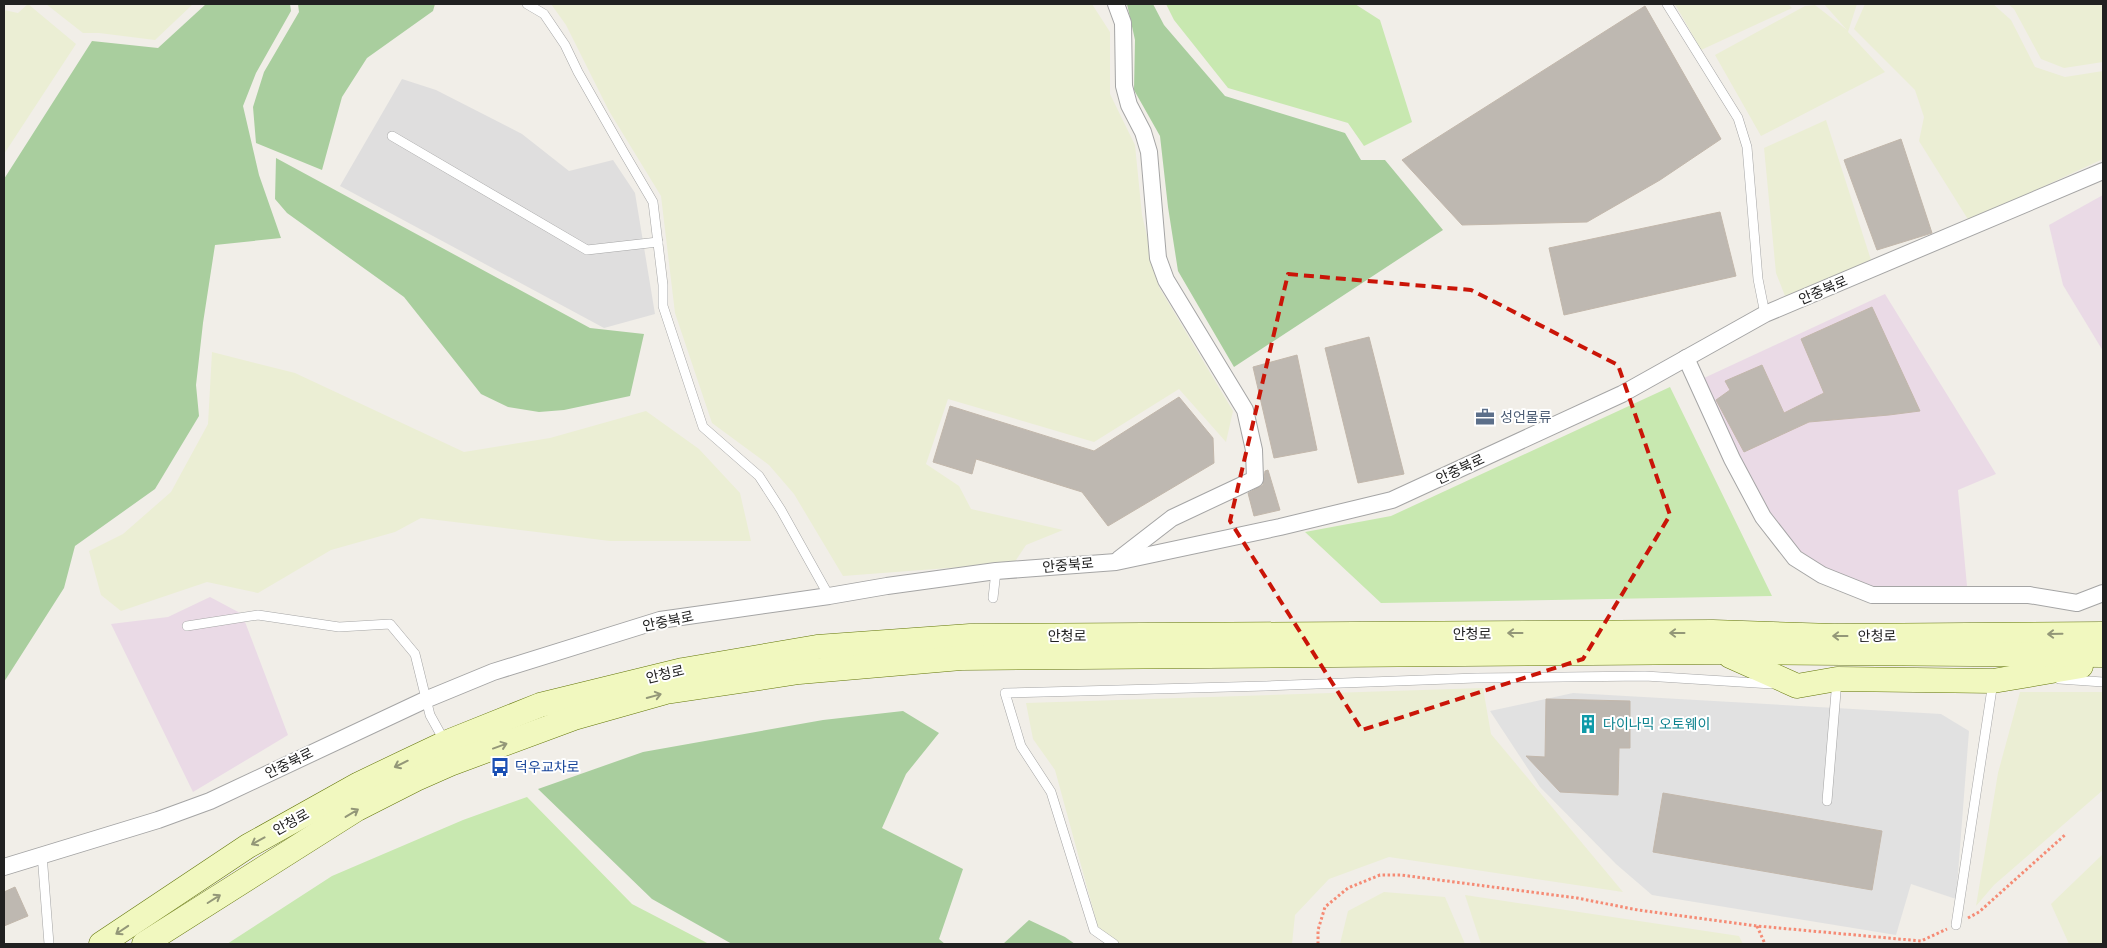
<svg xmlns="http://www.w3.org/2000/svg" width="2107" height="948" viewBox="0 0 2107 948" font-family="'DejaVu Sans','Noto Sans KR',sans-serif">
<rect width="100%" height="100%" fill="#f1eee8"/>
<polygon fill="#dfdede" points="402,79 436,90 522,134 569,171 613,160 635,193 655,314 604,328 340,186"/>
<g fill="#eadae6">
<polygon points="2103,195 2103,351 2063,285 2049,225"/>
<polygon points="1885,294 1996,474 1958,490 1967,586 1907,591 1871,590 1822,569 1797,553 1764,508 1740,465 1704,378"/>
<polygon points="210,597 242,614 288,735 193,792 111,624 168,617"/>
</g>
<g fill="#ebeed4">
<polygon points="28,4 76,44 4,154 4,10 18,13"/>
<polygon points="46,4 193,4 155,40 99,33 83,33"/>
<polygon points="551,4 1092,4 1110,32 1110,94 1135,145 1142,215 1159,287 1233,411 1226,442 1179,389 1094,442 948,399 926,464 959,486 971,509 1063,530 1026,545 1014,563 843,576 794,494 769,465 712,423 675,313 661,196 609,111 566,25"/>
<polygon points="1675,4 1788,4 1792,8 1701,50"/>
<polygon points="1824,4 1857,4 1848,32 1885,72 1761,136 1715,55 1805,6 1815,5 1847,30"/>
<polygon points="1865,4 1993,4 2011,20 2035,67 2065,77 2103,71 2103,159 1969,221 1919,141 1924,117 1915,90 1854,29"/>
<polygon points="2008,4 2103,4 2103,62 2064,68 2041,59 2014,9"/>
<polygon points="1826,120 1871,260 1785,296 1776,273 1764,148"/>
<polygon points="212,352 295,373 464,452 550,438 646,411 699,449 740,493 751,541 610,541 421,518 395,532 331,550 258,593 207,582 121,611 101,595 89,551 123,534 171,492 208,424"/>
<polygon points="1483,688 1491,734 1623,892 1389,857 1329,879 1295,915 1292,944 1117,944 1099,931 1055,770 1033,739 1026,703"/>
<polygon points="2020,692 2103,692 2103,790 1994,885 1976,906 1998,773"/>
<polygon points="2103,854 2103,944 2069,944 2051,904"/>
<polygon points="1384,892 1445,897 1465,944 1340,944 1348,911"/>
<polygon points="1465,895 1739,936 1743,944 1481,944"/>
</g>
<g fill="#c8e8b0">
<polygon points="1166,4 1355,4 1380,20 1412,122 1364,146 1348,123 1228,88 1174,20"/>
<polygon points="1670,387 1772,596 1381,603 1305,532 1391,516"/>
<polygon points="527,797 632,904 709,944 227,944 332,876 463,820"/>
</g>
<g fill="#a9ce9e">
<polygon points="206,4 290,4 291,11 256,73 243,106 259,175 281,238 215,245 203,323 196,385 199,416 155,489 75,546 64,588 4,682 4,179 92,41 158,48"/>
<polygon points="298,4 435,4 433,11 367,58 342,97 322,170 256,143 253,107 264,72 299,12"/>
<polygon points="1127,4 1153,4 1164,25 1225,96 1345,133 1361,160 1385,160 1443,230 1234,367 1178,271 1168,207 1160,136 1134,90 1135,40"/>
<polygon points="276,158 590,328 644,334 630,396 564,410 539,412 508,407 481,394 404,297 287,213 275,199"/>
<polygon points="903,711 939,733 906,774 882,828 963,869 939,939 945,944 732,944 652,899 538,789 643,752 823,720"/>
<polygon points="1029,920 1065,937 1075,944 1003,944"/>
</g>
<polygon fill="#e1e1e1" points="1573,693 1941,714 1969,731 1956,899 1911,884 1896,935 1652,895 1616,864 1540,787 1490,711"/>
<g fill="#beb8b1" stroke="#c2b7ab">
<polygon points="1645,6 1721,139 1660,180 1587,222 1462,225 1402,160"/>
<polygon points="1901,139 1932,233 1877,250 1844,160"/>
<polygon points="1720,212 1736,276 1564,315 1549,248"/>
<polygon points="1872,307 1920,411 1889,415 1809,422 1744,452 1716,400 1730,390 1725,381 1762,365 1784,413 1824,393 1801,339"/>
<polygon points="1369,337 1404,474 1358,483 1325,348"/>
<polygon points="1297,355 1317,450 1274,458 1253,367"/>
<polygon points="1179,397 1213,438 1214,463 1108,526 1082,492 976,459 972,474 933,462 950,406 1094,451"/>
<polygon points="1268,470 1280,510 1254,516 1248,493 1263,485 1265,471"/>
<polygon points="1546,699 1630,701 1630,748 1619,748 1618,795 1560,792 1526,756 1545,757"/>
<polygon points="1663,793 1882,831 1872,890 1653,852"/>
<polygon points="15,887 28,916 4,926 4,892"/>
</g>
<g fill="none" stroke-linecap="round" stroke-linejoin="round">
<g stroke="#a5a5a5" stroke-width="10">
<g id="lane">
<polyline points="527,4 544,14 565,45 578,72 623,151 653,202 663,285 663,306 703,427 759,476 781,510 829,596"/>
<polyline points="1667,4 1738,118 1747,147 1758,279 1765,314"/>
<polyline points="392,136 587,250 658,242"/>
<polyline points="993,598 996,571"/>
<polyline points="187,626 258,615 339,627 390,624 415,654 430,715 445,742"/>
<polyline points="2059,679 2103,682"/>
<polyline points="1827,801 1837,680"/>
<polyline points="42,854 49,944"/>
<polyline points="1956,925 1993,682"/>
<polyline points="1114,944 1094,930 1051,792 1021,746 1005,693 1266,686 1476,678 1645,676 1772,684"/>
</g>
</g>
<g stroke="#a5a5a5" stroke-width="18">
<g id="street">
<polyline points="1116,4 1123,23 1124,86 1129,105 1143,132 1149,152 1158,258 1166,280 1245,410 1254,450 1255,479 1172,518 1119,559"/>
<polyline points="1686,358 1732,459 1763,517 1795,558 1822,575 1872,595 2029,595 2077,603 2103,593"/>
<polyline points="4,867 158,820 210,801 425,700 493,672 660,620 829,596 887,586 996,571 1116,562 1280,527 1392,500 1622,394 1765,314 2103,171"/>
</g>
</g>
<g stroke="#637609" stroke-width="25">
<g id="secondary">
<polyline points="1730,656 1797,686 1837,679 1993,681 2081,666"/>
<polyline points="101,944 248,846 359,784 407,761 445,743 540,705 683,670 817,647 970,636 1713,632 1834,636 2103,634"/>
<polyline points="144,944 357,809 416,779 450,764 574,718 666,692 799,672 961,658 1721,652 2103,655"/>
</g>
</g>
<g stroke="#f58b75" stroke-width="3" stroke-dasharray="2.5 2.5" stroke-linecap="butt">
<polyline points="1968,918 1979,912 2066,834"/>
<polyline points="1757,926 1765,944"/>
<polyline points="1318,944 1318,930 1325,907 1348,888 1380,875 1401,875 1577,898 1638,910 1757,926 1921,941 1947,929"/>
</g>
<use href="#lane" stroke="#fff" stroke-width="9"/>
<use href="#street" stroke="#fff" stroke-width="16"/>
<use href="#secondary" stroke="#f1f8bf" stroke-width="24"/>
</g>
<defs><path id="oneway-shaft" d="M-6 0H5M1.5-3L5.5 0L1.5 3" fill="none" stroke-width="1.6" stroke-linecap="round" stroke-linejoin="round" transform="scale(1.25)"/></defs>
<g stroke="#939778">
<use href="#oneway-shaft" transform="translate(1515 633) rotate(180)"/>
<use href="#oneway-shaft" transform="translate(1677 633) rotate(180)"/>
<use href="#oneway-shaft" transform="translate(2055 634) rotate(179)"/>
<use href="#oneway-shaft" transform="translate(1840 636) rotate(180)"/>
<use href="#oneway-shaft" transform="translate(654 696) rotate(-15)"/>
<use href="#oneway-shaft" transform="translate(500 746) rotate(-20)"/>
<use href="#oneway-shaft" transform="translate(401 764) rotate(154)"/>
<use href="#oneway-shaft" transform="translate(352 813) rotate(-31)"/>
<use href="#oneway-shaft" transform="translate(258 841) rotate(151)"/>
<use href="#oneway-shaft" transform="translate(214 899) rotate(-32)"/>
<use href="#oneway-shaft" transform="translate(122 930) rotate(146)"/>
</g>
<path fill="none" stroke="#ca1508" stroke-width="4" stroke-dasharray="10 6" stroke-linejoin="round" d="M1288,274L1471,290L1618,365L1670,515L1583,659L1362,730L1230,521Z"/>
<defs>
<g id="office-bare" transform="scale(1.5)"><path d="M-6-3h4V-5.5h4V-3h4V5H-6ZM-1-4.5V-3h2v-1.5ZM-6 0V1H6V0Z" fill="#5c6f8a" stroke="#fff" stroke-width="2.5" paint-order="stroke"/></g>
<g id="building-bare" transform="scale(1.5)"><path d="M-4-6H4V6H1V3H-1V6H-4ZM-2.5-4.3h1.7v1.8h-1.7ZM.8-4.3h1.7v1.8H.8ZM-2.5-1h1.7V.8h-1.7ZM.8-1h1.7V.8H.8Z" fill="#0f9aa8" stroke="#fff" stroke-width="2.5" paint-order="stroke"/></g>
<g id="bus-bare" transform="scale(1.5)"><path d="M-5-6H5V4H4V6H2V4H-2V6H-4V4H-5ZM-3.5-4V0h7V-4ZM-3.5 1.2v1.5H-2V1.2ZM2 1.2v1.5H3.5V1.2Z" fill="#1a4fb4" stroke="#fff" stroke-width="2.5" paint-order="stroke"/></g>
</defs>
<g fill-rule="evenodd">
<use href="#office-bare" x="1485" y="417"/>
<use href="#building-bare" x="1588" y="724"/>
<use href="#bus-bare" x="500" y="767"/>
</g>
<g text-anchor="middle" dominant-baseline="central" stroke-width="4" stroke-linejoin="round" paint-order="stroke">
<g font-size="14" fill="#212121" stroke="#fff">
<text transform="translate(1823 290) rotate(-23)">안중북로</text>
<text transform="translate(1460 469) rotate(-25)">안중북로</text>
<text transform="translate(1068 565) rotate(-5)">안중북로</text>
<text transform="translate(668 621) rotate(-12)">안중북로</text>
<text x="1472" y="634">안청로</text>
<text x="1067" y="636">안청로</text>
<text transform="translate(1877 636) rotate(-1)">안청로</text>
<text transform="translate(665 674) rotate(-13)">안청로</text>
<text transform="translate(289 763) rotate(-26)">안중북로</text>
<text transform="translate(291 822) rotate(-29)">안청로</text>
</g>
<g font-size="14" fill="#4e5e75" stroke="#fff" text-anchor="start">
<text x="1500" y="417">성언물류</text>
</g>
<g font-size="14" fill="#0d838f" stroke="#fff" text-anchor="start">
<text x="1603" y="724">다이나믹 오토웨이</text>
</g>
<g font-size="14" fill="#164399" stroke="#fff" text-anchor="start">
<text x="515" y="767">덕우교차로</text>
</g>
</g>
<rect width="2107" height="948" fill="none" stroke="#212121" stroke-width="10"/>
</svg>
